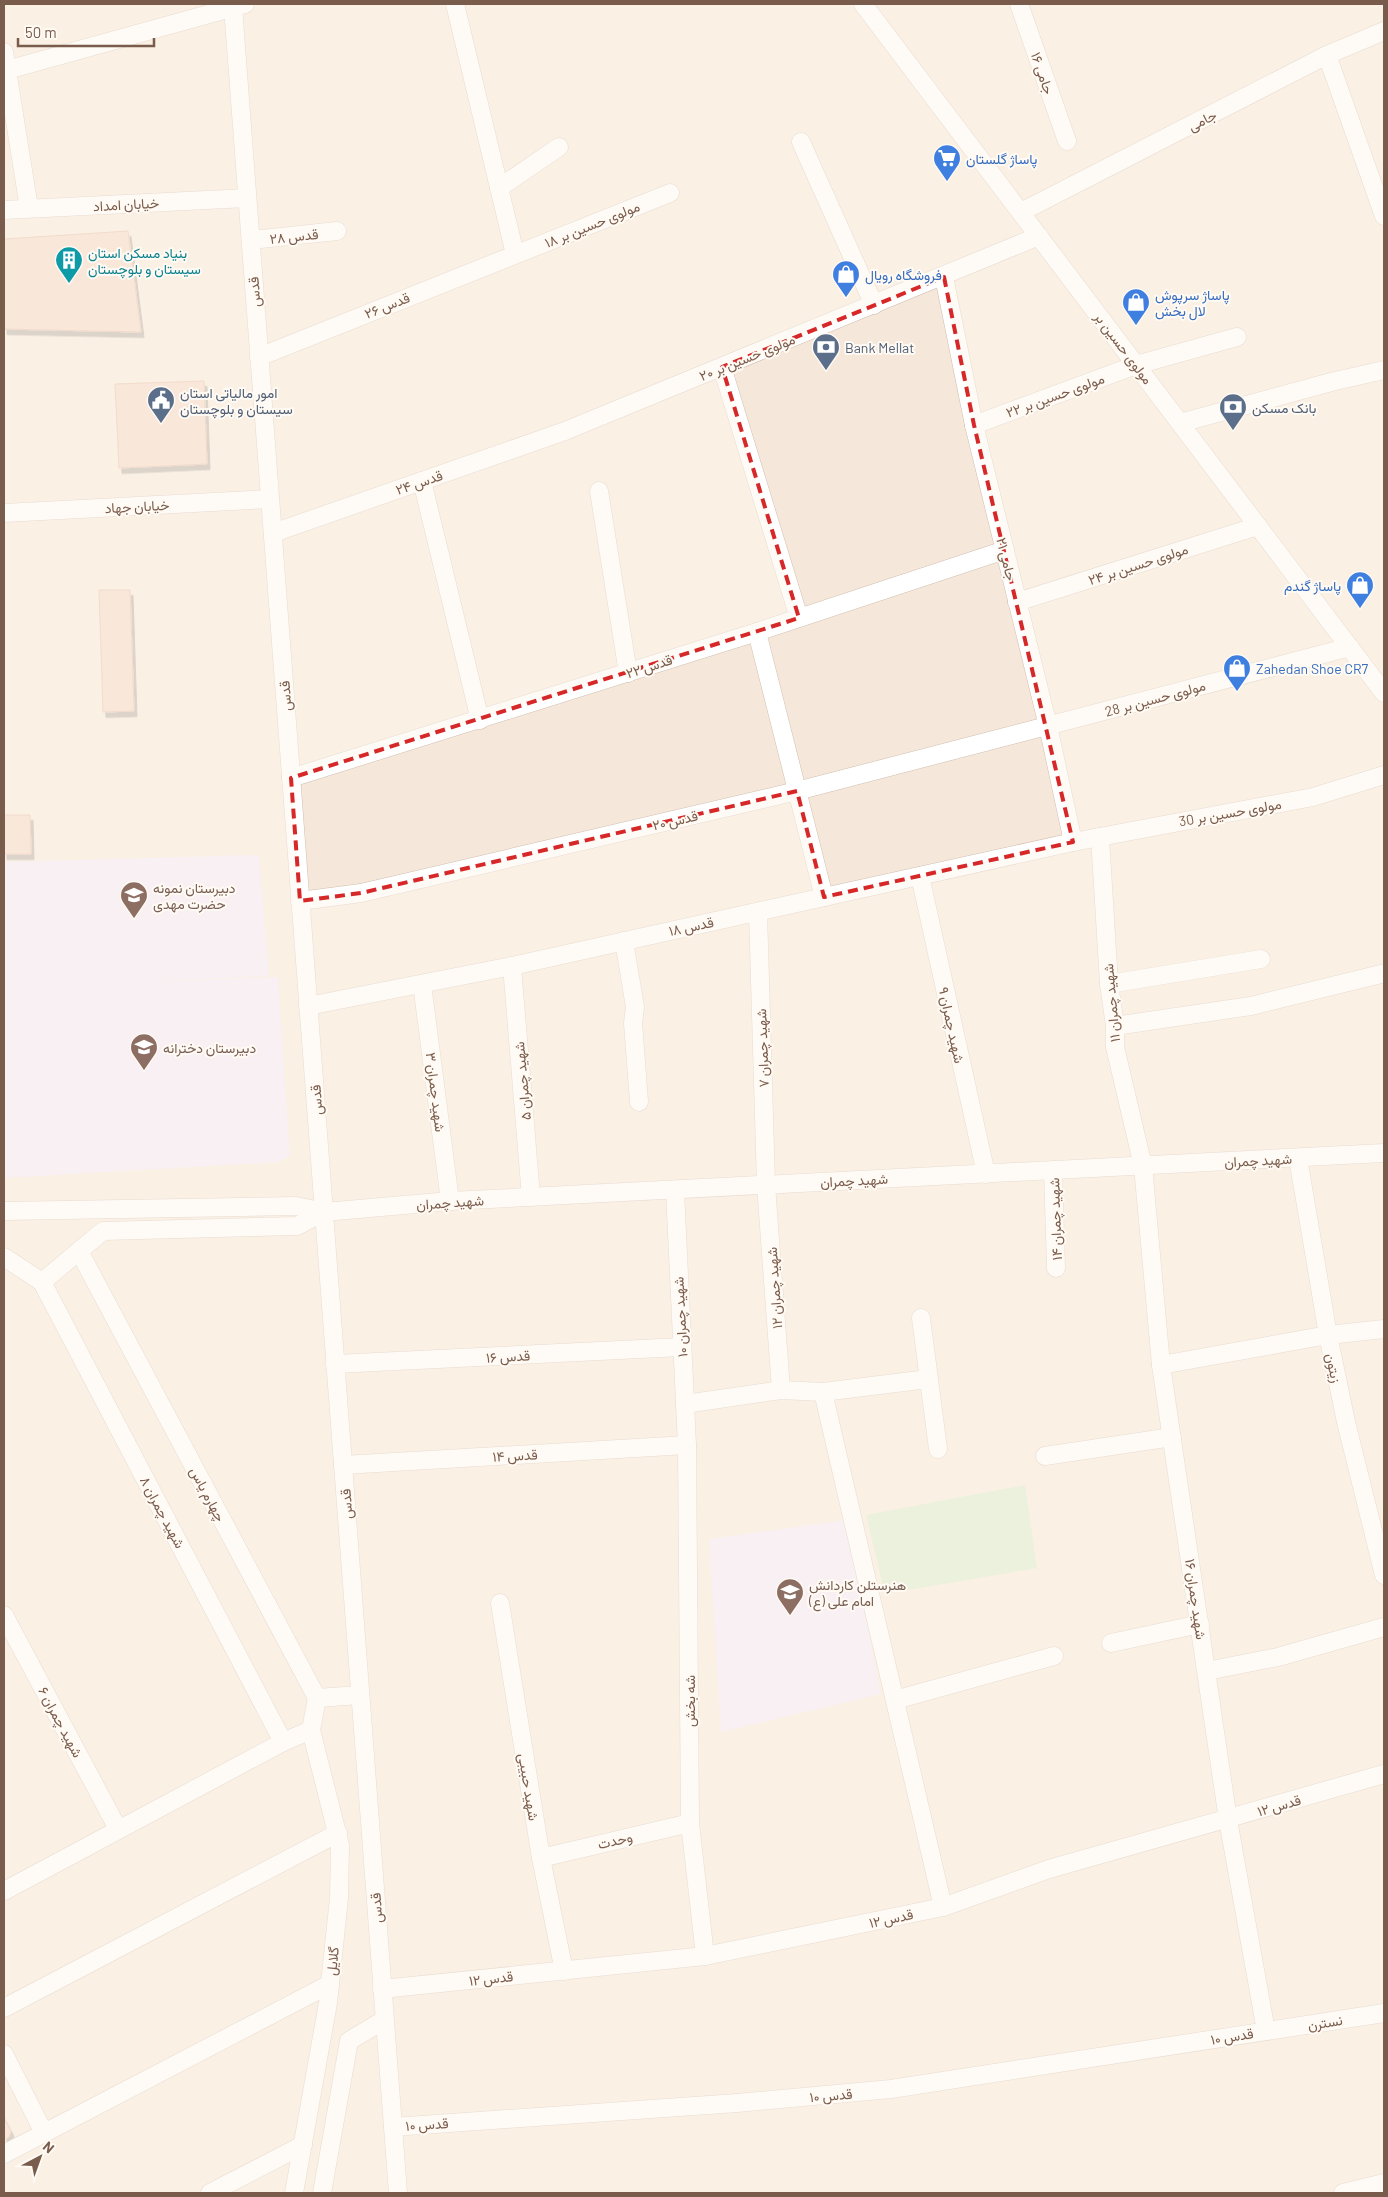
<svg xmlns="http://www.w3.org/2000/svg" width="1388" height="2197" viewBox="0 0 1388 2197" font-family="Barlow,Vazirmatn,sans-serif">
<defs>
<filter id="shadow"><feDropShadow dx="3" dy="5.5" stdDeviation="0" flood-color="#0004"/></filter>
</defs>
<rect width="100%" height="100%" fill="#fdf6ec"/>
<rect fill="#f5e8da" x="4" y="4" width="1380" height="2189"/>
<g fill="#f3e8fa">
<polygon points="259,855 269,976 143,982 278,977 290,1155 279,1162 4,1178 4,862"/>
<polygon points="846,1520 881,1694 721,1732 709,1539"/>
</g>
<polygon fill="#d8ecc9" points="1025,1485 1037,1568 885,1594 866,1515"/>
<g fill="#f3d5c3" stroke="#e6bba3" filter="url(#shadow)">
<polygon points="128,231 141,332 4,329 4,239"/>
<polygon points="204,381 207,464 119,468 115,384"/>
<polygon points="99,590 130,590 134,711 103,712"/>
<polygon points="4,815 30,815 31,854 4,854"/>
<polygon points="4,2117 11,2131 9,2137 4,2140"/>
</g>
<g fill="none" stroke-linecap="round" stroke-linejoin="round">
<g stroke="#d1beb0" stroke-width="19">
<g id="minor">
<polyline points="455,4 515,254"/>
<polyline points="863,4 1384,693"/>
<polyline points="1019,4 1067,141"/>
<polyline points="233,7 398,2193"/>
<polyline points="4,52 29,208"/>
<polyline points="1327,55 1384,216"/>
<polyline points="7,70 245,4"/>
<polyline points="801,142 874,305"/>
<polyline points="499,188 559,147"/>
<polyline points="4,210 247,198"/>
<polyline points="1021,212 1327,55 1384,31"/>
<polyline points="251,240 337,231"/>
<polyline points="944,277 974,425 1048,726 1073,842"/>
<polyline points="259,357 670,193"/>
<polyline points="722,367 799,618"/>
<polyline points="1180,423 1335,381 1384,370"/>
<polyline points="974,425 1136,365 1237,337"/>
<polyline points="422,481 480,720"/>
<polyline points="599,491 628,673"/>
<polyline points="4,513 270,499"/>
<polyline points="273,533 565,431 1039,236"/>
<polyline points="1017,602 1258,526"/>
<polyline points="757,632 824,897"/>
<polyline points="291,778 757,632 1005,550"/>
<polyline points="1100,837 1109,984 1115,1026 1115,1047 1143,1166 1161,1365 1228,1820 1266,2031"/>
<polyline points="920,876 986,1174"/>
<polyline points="300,901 361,893 797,791 1350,647"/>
<polyline points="758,912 766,1185 781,1390"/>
<polyline points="624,941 635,1007 633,1023 639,1102"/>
<polyline points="512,966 531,1197"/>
<polyline points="422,984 450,1201"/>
<polyline points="1109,984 1261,959"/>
<polyline points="308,1006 512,966 1073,842 1313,797 1384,775"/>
<polyline points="1115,1026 1251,1006 1381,974"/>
<polyline points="1298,1158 1328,1335 1346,1422 1384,1575"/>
<polyline points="1053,1170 1056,1268"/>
<polyline points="675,1190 687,1445 690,1823 705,1956"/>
<polyline points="4,1211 296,1206 324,1212 450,1201 1384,1153"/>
<polyline points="79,1251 317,1698 360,1695"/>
<polyline points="4,1257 42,1282 103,1231 297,1226 324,1212"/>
<polyline points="42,1282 283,1742"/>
<polyline points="921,1318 938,1449"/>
<polyline points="335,1364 681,1347"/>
<polyline points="1161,1365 1328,1335 1384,1329"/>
<polyline points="823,1392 943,1907"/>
<polyline points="685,1404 781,1390 823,1392 928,1379"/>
<polyline points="1045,1456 1172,1437"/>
<polyline points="343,1465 687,1445"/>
<polyline points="500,1603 541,1858 564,1971"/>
<polyline points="4,1615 118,1829"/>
<polyline points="1111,1643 1200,1624"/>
<polyline points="1207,1671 1278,1657 1384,1627"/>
<polyline points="895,1700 1054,1656"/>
<polyline points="541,1858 690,1823"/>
<polyline points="4,1891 283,1742 311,1730 317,1698"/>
<polyline points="382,1989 705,1956 943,1907 1049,1869 1384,1774"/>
<polyline points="4,2008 338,1833"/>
<polyline points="4,2054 44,2133"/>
<polyline points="393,2127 737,2103 891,2089 1384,2013"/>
<polyline points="4,2154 330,1984"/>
<polyline points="210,2193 303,2145"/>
<polyline points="294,2193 328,2003 339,1898 340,1845 311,1730"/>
<polyline points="322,2193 349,2041 384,2020"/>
<polyline points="1343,2193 1384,2183"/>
</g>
</g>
<use href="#minor" stroke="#fff" stroke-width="18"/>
</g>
<path d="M0 0H1388V2197H0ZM944,277L974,425L1073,842L824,897L797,791L361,893L300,901L291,778L799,618L722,367Z" fill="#fdf6ec" fill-opacity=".55" fill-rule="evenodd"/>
<path fill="none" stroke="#d62828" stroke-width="4" stroke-dasharray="10 6" stroke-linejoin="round" d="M944,277L974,425L1073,842L824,897L797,791L361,893L300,901L291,778L799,618L722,367Z"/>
<defs>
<g id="supermarket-pin" transform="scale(1.4375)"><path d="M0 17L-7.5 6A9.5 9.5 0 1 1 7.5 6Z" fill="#3f7fe0" stroke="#fffaf3"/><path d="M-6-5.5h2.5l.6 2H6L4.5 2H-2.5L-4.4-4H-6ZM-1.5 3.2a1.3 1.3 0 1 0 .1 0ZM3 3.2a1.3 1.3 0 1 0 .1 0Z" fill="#fff"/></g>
<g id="building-pin" transform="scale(1.4375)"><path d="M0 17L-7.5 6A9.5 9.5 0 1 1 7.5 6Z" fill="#0f9aa8" stroke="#fffaf3"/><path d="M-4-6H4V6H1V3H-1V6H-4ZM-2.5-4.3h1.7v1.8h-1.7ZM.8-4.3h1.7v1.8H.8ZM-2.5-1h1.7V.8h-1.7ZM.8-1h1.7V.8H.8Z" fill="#fff"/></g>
<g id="shop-pin" transform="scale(1.4375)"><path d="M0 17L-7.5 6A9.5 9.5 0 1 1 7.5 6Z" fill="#3f7fe0" stroke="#fffaf3"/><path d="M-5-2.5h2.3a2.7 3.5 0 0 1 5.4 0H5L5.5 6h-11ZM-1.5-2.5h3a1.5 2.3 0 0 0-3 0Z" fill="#fff"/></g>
<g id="bank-pin" transform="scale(1.4375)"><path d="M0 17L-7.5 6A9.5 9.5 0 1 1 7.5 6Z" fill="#5c6f8a" stroke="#fffaf3"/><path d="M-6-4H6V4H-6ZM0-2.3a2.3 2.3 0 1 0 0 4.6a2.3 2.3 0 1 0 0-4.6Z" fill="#fff"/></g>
<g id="civic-pin" transform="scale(1.4375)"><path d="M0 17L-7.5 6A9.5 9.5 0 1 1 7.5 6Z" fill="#5c6f8a" stroke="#fffaf3"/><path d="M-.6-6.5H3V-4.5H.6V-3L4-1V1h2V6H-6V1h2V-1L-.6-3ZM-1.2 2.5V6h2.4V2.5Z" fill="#fff"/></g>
<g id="school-pin" transform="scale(1.4375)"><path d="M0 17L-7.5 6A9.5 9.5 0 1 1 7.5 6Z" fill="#8d6e63" stroke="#fffaf3"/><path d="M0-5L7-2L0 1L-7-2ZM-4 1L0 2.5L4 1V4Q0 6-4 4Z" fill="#fff"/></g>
</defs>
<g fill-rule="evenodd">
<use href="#supermarket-pin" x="947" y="158"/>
<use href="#building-pin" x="69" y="260"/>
<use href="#shop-pin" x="846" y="274"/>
<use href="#shop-pin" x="1136" y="302"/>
<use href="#bank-pin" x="826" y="347"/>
<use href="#civic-pin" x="161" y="400"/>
<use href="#bank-pin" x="1233" y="407"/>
<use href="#shop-pin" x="1360" y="585"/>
<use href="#shop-pin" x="1237" y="668"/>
<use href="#school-pin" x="134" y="895"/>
<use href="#school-pin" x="144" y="1047"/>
<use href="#school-pin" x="790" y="1592"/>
</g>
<g text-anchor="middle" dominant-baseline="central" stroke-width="4" stroke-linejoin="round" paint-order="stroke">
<g font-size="14" fill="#7a5c4d" stroke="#fffaf3">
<text transform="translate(1043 73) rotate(71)">جامی ۱۶</text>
<text transform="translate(1202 120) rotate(-27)">جامی</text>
<text transform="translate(126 204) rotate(-3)">خیابان امداد</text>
<text transform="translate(592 224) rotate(-22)">مولوی حسین بر ۱۸</text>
<text transform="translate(294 236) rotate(-6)">قدس ۲۸</text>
<text transform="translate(254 292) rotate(-94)">قدس</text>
<text transform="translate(387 305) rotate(-22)">قدس ۲۶</text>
<text transform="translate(1124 348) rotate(53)">مولوی حسین بر</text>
<text transform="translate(747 357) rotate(-22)">مولوی حسین بر ۲۰</text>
<text transform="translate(1055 395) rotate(-20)">مولوی حسین بر ۲۲</text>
<text transform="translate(419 482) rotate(-19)">قدس ۲۴</text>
<text transform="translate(137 506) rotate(-3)">خیابان جهاد</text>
<text transform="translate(1007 559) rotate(76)">جامی ۲۱</text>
<text transform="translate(1138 564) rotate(-18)">مولوی حسین بر ۲۴</text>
<text transform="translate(649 666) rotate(-18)">قدس ۲۲</text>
<text transform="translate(285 696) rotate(-94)">قدس</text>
<text transform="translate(1155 698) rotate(-15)">مولوی حسین بر 28</text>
<text transform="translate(1230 812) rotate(-10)">مولوی حسین بر 30</text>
<text transform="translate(675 820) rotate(-13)">قدس ۲۰</text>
<text transform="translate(691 926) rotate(-12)">قدس ۱۸</text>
<text transform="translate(1111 1003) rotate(-95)">شهید چمران ۱۱</text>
<text transform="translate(952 1025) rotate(78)">شهید چمران ۹</text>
<text transform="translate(762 1048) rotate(-92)">شهید چمران ۷</text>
<text transform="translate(522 1081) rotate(-95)">شهید چمران ۵</text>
<text transform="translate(436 1092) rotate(83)">شهید چمران ۳</text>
<text transform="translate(316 1100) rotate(-94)">قدس</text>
<text transform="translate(1258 1160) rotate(-3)">شهید چمران</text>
<text transform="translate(854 1180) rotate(-3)">شهید چمران</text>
<text transform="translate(450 1202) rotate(-4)">شهید چمران</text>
<text transform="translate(1055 1219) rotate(-92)">شهید چمران ۱۴</text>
<text transform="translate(774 1288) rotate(-94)">شهید چمران ۱۲</text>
<text transform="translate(680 1317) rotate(-93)">شهید چمران ۱۰</text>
<text transform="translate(508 1356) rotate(-3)">قدس ۱۶</text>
<text transform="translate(1334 1368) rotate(78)">زیتون</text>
<text transform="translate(515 1455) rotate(-3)">قدس ۱۴</text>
<text transform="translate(208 1494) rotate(62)">چهارم یاس</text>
<text transform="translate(346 1504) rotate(-94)">قدس</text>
<text transform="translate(163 1512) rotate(62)">شهید چمران ۸</text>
<text transform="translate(1196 1599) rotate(82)">شهید چمران ۱۶</text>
<text transform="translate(689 1701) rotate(-90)">شه بخش</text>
<text transform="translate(61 1722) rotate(62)">شهید چمران ۶</text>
<text transform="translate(529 1787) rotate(81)">شهید حبیبی</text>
<text transform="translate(1279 1805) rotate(-16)">قدس ۱۲</text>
<text transform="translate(615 1840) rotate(-13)">وحدت</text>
<text transform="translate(376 1908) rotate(-94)">قدس</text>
<text transform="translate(891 1918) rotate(-12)">قدس ۱۲</text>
<text transform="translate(332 1961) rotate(-84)">گلایل</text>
<text transform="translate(491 1978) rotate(-6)">قدس ۱۲</text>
<text transform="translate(1325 2022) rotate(-9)">نسترن</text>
<text transform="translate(1232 2036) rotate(-9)">قدس ۱۰</text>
<text transform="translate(831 2095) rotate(-5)">قدس ۱۰</text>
<text transform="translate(427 2124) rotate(-4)">قدس ۱۰</text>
</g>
<g font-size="14" fill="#366cbe" stroke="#fffaf3" text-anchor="start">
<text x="966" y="158">پاساژ گلستان</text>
<text x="865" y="274">فروشگاه رویال</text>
<text x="1155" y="294">پاساژ سرپوش<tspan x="1155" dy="16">لال بخش</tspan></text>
<text x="1341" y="585" text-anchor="end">پاساژ گندم</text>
<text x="1256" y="668">Zahedan Shoe CR7</text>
</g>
<g font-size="14" fill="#0d838f" stroke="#fffaf3" text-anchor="start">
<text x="88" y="252">بنیاد مسکن استان<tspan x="88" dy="16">سیستان و بلوچستان</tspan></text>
</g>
<g font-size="14" fill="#4e5e75" stroke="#fffaf3" text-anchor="start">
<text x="845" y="347">Bank Mellat</text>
<text x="180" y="392">امور مالیاتی استان<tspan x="180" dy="16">سیستان و بلوچستان</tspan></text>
<text x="1252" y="407">بانک مسکن</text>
</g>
<g font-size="14" fill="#785e54" stroke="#fffaf3" text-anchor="start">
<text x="153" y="887">دبیرستان نمونه<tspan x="153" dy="16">حضرت مهدی</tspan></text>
<text x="163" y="1047">دبیرستان دخترانه</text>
<text x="809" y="1584">هنرستلن کاردانش<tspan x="809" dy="16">امام علی (ع)</tspan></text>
</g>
</g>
<rect width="1388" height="2197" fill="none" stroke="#7a5c4d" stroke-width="10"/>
<g transform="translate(40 2157) rotate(41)" stroke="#fffaf3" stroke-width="4" paint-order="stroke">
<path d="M0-4L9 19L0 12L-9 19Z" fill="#7a5c4d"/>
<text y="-8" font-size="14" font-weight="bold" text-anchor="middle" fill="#7a5c4d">N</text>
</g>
<path d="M18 38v8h136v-8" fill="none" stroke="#7a5c4d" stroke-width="2.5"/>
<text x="25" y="38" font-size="15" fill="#7a5c4d" stroke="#fffaf3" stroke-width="4" paint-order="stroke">50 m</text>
</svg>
